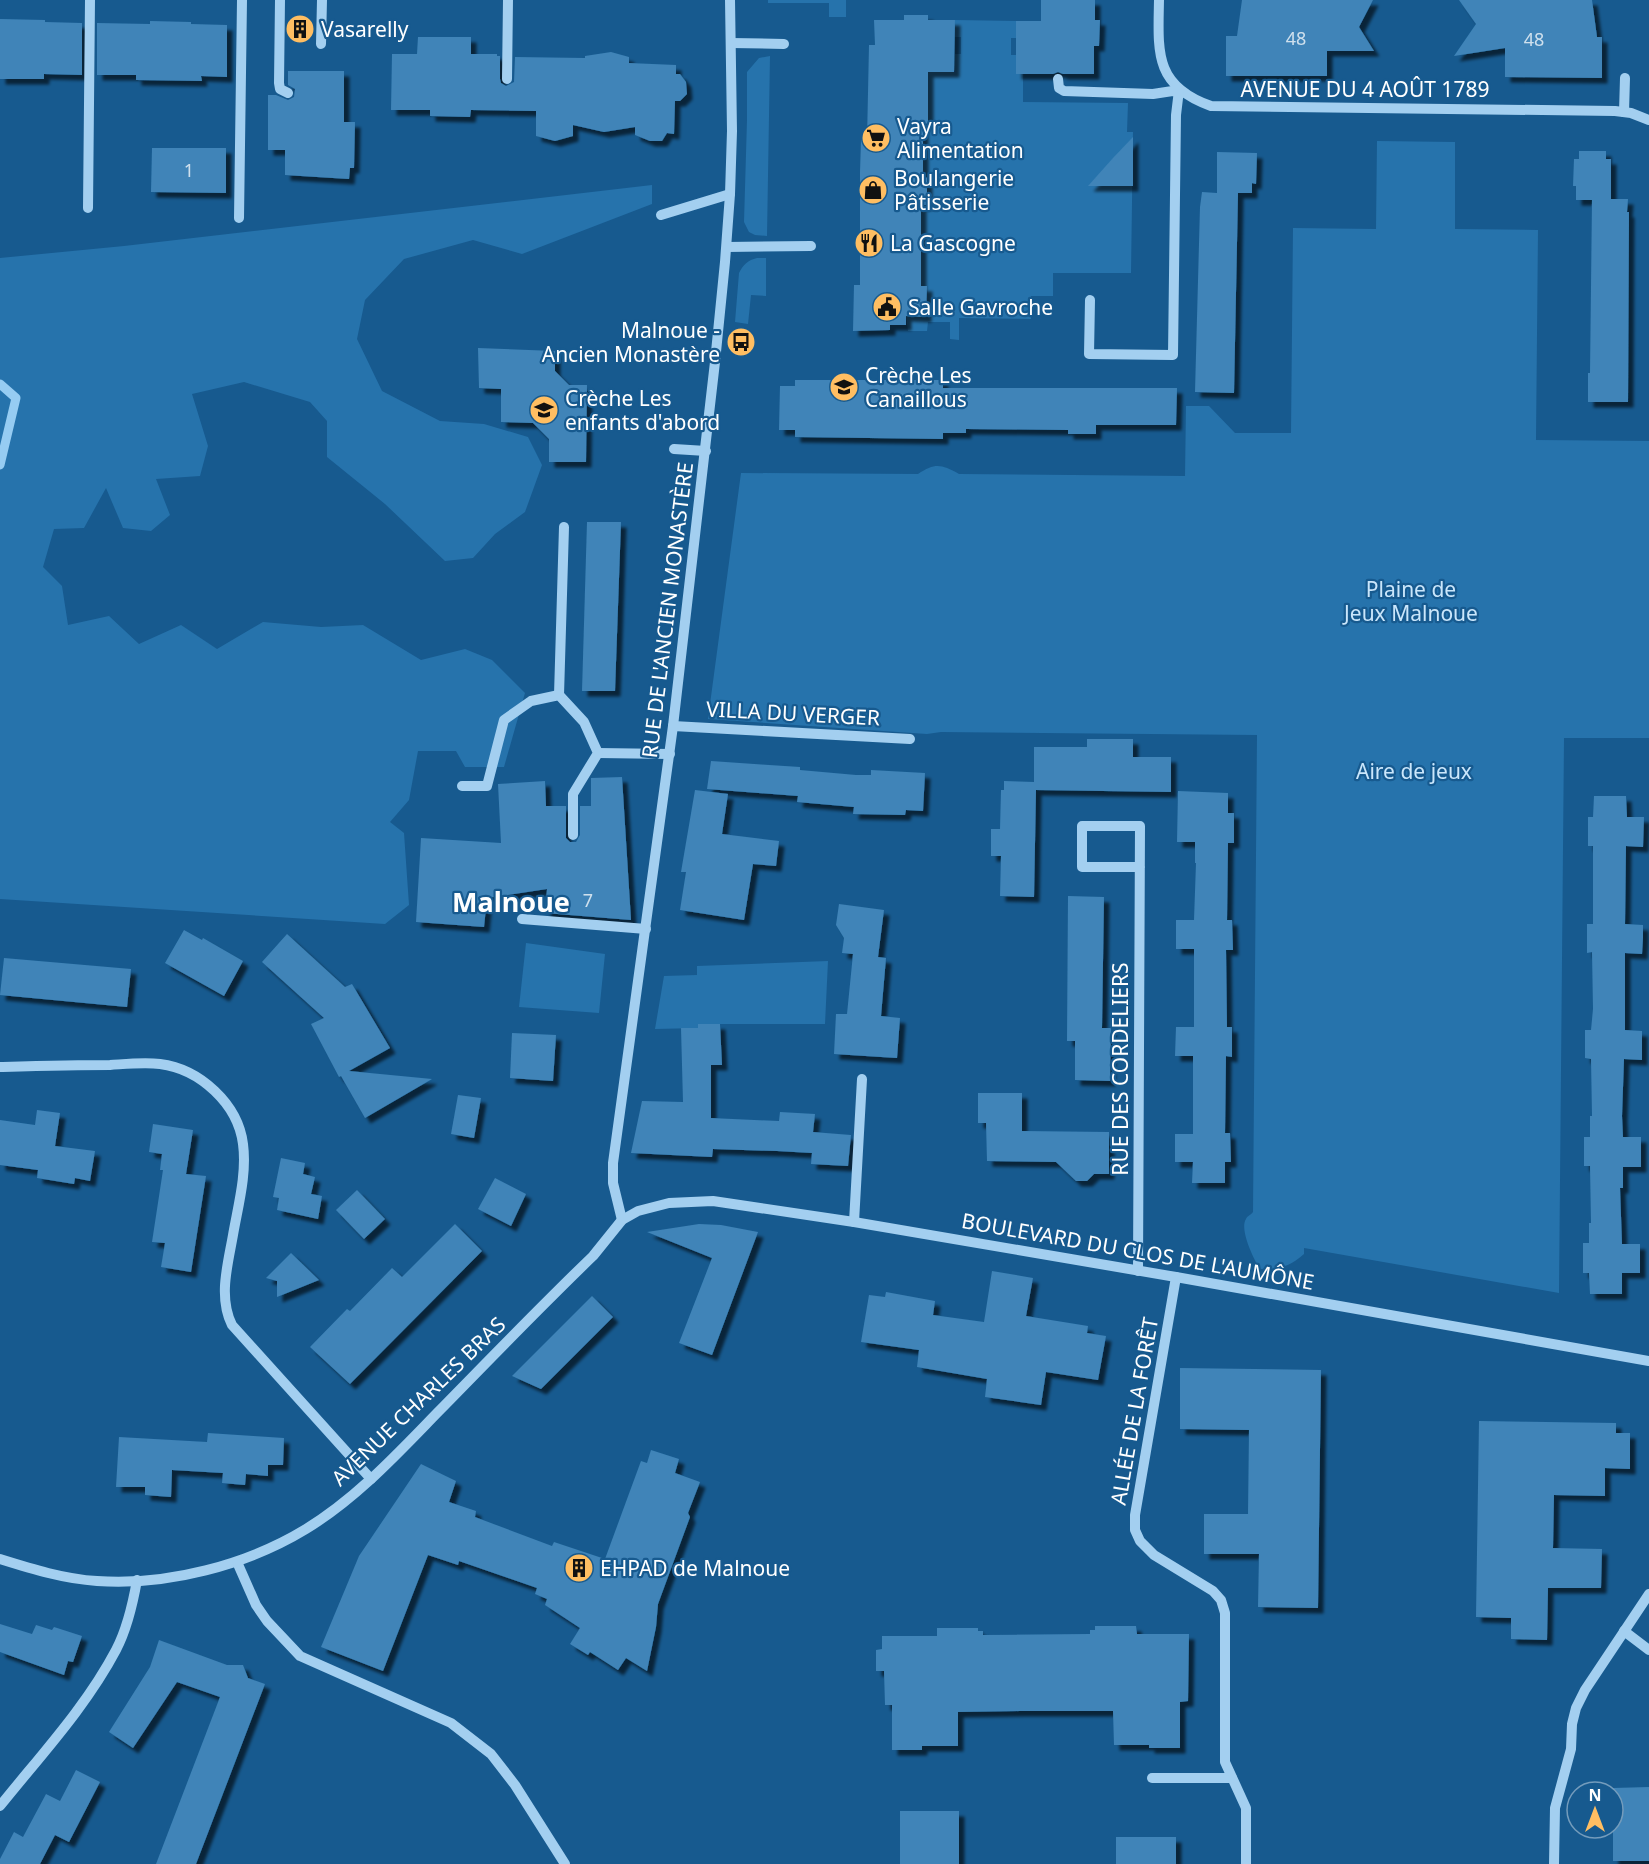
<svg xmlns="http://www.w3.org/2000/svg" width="1649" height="1864" viewBox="0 0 1649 1864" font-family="'Noto Sans',sans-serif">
<defs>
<filter id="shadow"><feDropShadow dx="5.5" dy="5.5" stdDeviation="1.5" flood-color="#0009"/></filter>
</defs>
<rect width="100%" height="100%" fill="#175a8f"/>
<g fill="#2673ac">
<polygon points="768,0 846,0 846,17 829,17 829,3 768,3"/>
<polygon points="955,20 1016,21 1016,38 1011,38 1011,55 1016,55 1023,74 1023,102 1128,103 1127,132 1133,132 1131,273 1053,273 1053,296 1031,296 1031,319 959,318 959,340 950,339 950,322 928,322 927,331 908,331 906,316 926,317 927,286 921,286 921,205 927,205 927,178 923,175 923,125 928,123 928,72 954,72 955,54 961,54 961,37 955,37"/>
<polygon points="770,56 767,236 755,235 749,232 744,222 747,120 747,72 759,58"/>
<path d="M1377,141L1455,142V229L1538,230L1536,440L1649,441V738H1564L1559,1293L1304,1248V1254C1290,1267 1279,1269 1260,1269C1254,1260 1239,1229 1246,1219C1247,1216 1251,1215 1253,1212L1257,735L941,732L927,734L708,719L741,473L918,474C935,463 941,464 959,474L1185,476L1186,406H1209L1235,433H1291L1293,228L1376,229Z"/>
<polygon points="652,185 652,204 522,254 473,240 404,259 365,300 357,339 382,391 440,421 484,424 528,437 542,465 525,512 495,534 473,558 445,561 385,504 327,457 327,421 310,402 244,382 192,394 208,446 200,476 156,479 170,515 151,531 123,528 106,488 84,528 54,529 43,567 62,586 68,625 109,616 139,644 181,625 217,649 263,622 321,627 363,625 421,660 465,649 492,660 525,693 504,767 465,767 456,751 418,751 409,800 390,822 404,833 409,905 385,924 0,899 0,258 124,246"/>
<path d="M757,258H766V296L751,295L748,324L735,322L739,273C743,265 748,260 757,258Z"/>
<polygon points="526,943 605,954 599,1013 519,1007"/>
<polygon points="828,961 825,1024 698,1024 698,1028 655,1029 664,976 697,975 697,966"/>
</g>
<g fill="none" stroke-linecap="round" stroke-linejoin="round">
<polyline stroke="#96ccf2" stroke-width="9" points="0,384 16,398 0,465"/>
</g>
<g fill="#3f84b8" filter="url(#shadow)">
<polygon points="1041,0 1095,0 1095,20 1100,20 1099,46 1094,46 1094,74 1063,74 1058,72 1053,74 1016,74 1016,21 1041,21"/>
<polygon points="1242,0 1373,0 1359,27 1374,51 1327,51 1327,76 1226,76 1226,36 1237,36"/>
<polygon points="1459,0 1592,0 1597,37 1602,37 1602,78 1505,77 1505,48 1454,56 1476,24"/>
<polygon points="904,15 928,15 928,20 955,20 954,72 928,72 928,123 923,125 923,175 927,178 927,205 921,205 921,286 927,286 926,317 906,316 906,325 890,325 890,330 853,331 854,285 860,285 860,172 861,140 867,140 869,45 875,45 874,20 904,20"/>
<polygon points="0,19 45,20 45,22 82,23 82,75 44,74 44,79 0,79"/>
<polygon points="150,21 191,22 191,24 227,25 227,77 201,76 202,81 136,80 136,75 97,75 97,23 150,24"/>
<polygon points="418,37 471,37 471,54 497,54 497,56 500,56 500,79 501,83 506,86 514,82 515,57 585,58 585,56 611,52 629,57 629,63 676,65 676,74 680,74 686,82 687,94 680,101 675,101 674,134 667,133 662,141 650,141 635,135 635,127 604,132 573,125 573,136 555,141 536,136 536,111 471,110 470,117 430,116 430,110 391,110 392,54 417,54"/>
<polygon points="288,71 344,71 344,122 355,122 354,168 350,168 349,179 285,175 285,150 268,150 268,95 276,95 288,100 294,97 295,89 288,85"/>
<polygon points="1133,137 1133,186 1088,186 1113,158"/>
<polygon points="152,148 226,148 226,193 151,192"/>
<polygon points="1579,151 1606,151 1606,159 1611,159 1611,199 1628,199 1627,212 1629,212 1628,402 1588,402 1588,373 1590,373 1592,200 1576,200 1576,186 1573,186 1574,159 1579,159"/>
<polygon points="1217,152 1257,153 1256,184 1252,183 1252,193 1221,193 1238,193 1234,393 1195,392 1200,207 1202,192 1217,193"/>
<polygon points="478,348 555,351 555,371 569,385 587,385 586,462 549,462 549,439 533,423 501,422 501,389 479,388"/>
<polygon points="795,380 943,380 943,388 1177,388 1176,425 1096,425 1096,434 1068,434 1068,430 966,429 966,433 943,433 943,439 795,437 795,430 779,430 780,386 795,386"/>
<polygon points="587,522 621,522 615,691 582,691"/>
<polygon points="1087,739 1133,739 1133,757 1171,757 1171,792 1036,790 1034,897 1000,896 1001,856 991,856 991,829 1000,829 1001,790 1004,790 1004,781 1034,782 1034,747 1087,747"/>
<polygon points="711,761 800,767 800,770 856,775 871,775 871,770 925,773 923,811 906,810 905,815 853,814 854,807 797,802 798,796 707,789"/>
<polygon points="622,777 631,920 545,913 547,889 487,898 484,927 416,922 421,838 501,843 498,784 545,781 546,806 566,806 566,838 570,842 576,842 580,835 580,806 591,806 591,778"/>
<polygon points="695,790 728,794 722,834 779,841 776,866 753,864 744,920 680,910 686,872 681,872"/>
<polygon points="1178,791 1228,793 1228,813 1234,813 1234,843 1228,843 1227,920 1232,920 1233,950 1226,950 1227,1027 1232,1027 1232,1057 1226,1056 1225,1133 1230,1133 1231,1162 1225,1162 1225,1183 1192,1183 1193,1162 1175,1162 1175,1134 1193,1134 1193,1056 1175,1056 1176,1027 1194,1027 1194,949 1176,949 1176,920 1194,920 1196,863 1195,863 1195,842 1177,842"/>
<polygon points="1594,796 1626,796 1627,817 1644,817 1643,847 1626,846 1625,924 1643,925 1643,938 1642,954 1625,953 1625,1030 1642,1031 1642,1060 1624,1059 1622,1116 1623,1137 1641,1137 1641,1167 1623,1167 1623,1188 1620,1188 1622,1244 1640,1244 1640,1273 1622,1273 1622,1294 1590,1294 1589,1273 1583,1273 1583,1243 1589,1243 1589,1223 1591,1223 1590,1166 1584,1166 1584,1137 1590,1137 1590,1116 1592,1116 1591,1059 1585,1058 1585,1030 1591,1030 1593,1009 1592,952 1587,953 1587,924 1593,924 1593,846 1588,846 1588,817 1593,817"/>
<polygon points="1068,896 1104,897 1102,1028 1111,1028 1110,1081 1075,1080 1075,1041 1067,1041"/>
<polygon points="839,904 884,910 878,957 886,958 881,1016 900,1018 897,1058 834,1054 836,1014 847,1014 853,954 842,953 844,938 836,925"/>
<polygon points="184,930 202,940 203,938 243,961 224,996 165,963"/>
<polygon points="287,934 345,987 352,984 390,1048 349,1071 432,1079 365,1118 341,1076 339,1077 311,1024 324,1018 262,962"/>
<polygon points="4,958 131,969 127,1007 0,995"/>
<polygon points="698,1024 720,1024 722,1065 711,1065 711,1118 779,1121 780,1112 815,1114 813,1132 851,1135 848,1166 811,1164 812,1153 777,1151 713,1149 712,1157 631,1153 642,1101 683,1102 681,1028 698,1028"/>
<polygon points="512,1033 556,1035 553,1081 510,1078"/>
<polygon points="978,1093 1022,1093 1022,1131 1109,1132 1109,1174 1094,1174 1087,1181 1076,1181 1056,1162 987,1161 986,1123 978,1123"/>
<polygon points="458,1095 481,1098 474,1138 451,1134"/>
<polygon points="37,1110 60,1113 55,1146 95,1151 90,1181 75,1178 74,1184 37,1178 38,1170 0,1165 0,1120 35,1125"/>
<polygon points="153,1124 193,1130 186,1174 206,1176 191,1272 161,1267 165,1243 152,1242 163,1170 160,1170 162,1154 149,1152"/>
<polygon points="281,1158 305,1163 303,1174 315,1177 311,1194 322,1196 318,1219 277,1210 279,1198 273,1197"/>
<polygon points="495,1178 526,1194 511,1226 478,1209"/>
<polygon points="357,1190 385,1219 364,1239 336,1210"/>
<polygon points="455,1224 482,1251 350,1384 310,1347 347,1309 350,1311 392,1268 402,1277"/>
<polygon points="699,1224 721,1225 758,1232 712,1355 679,1343 712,1258 647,1232"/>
<polygon points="291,1253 319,1280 277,1297 277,1281 266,1278"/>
<polygon points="992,1271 1033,1278 1026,1316 1088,1326 1087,1333 1106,1336 1098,1380 1046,1372 1041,1405 985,1397 987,1379 917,1367 919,1350 861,1342 869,1295 885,1297 886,1292 935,1301 933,1315 984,1322"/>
<polygon points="592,1296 613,1317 541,1389 512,1376"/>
<polygon points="1180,1368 1321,1370 1318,1608 1258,1607 1259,1554 1204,1554 1204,1514 1248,1514 1249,1430 1180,1429"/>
<polygon points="1479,1421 1616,1423 1616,1433 1630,1433 1630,1469 1605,1468 1605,1496 1554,1495 1553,1548 1602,1549 1601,1588 1548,1588 1547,1640 1511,1639 1511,1618 1476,1617"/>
<polygon points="208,1433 284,1438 283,1465 268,1465 268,1476 246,1474 245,1485 222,1483 223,1473 172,1470 171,1497 145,1495 145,1487 116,1487 119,1437 207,1442"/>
<polygon points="651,1450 679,1459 675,1473 700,1482 688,1513 690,1517 658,1604 656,1627 647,1671 626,1658 618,1670 590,1652 588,1655 570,1644 580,1628 545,1605 547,1599 535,1594 537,1588 459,1561 458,1565 428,1555 383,1671 321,1647 359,1556 421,1464 456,1481 449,1502 476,1511 475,1517 552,1546 554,1542 605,1559 641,1461 647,1463"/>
<polygon points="0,1624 32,1634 36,1625 52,1630 54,1627 82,1636 73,1662 68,1661 64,1675 0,1652"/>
<polygon points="1095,1626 1136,1626 1137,1634 1189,1634 1188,1701 1180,1702 1180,1748 1149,1748 1149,1745 1114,1745 1113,1711 1021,1711 958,1712 958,1746 922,1746 922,1750 892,1750 892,1705 885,1705 884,1671 876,1671 876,1650 882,1649 882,1636 937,1636 937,1628 978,1628 978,1631 983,1631 983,1635 1090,1634 1090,1630 1095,1630"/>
<polygon points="159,1640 227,1665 243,1665 248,1678 265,1684 196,1864 156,1864 220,1697 177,1682 133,1748 109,1732 150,1667"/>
<polygon points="76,1770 100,1782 69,1842 55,1835 40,1864 0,1864 0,1859 14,1832 23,1837 46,1794 60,1801"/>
<polygon points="1649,1787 1649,1861 1613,1861 1613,1788"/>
<rect x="900" y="1811" width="59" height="53"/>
<rect x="1116" y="1837" width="60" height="27"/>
</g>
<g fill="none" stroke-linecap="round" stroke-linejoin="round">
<g stroke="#a3cff0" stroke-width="10">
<polyline points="280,0 279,83 280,89 288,93"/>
<path d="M1159,0C1158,52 1154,86 1211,106L1615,111L1631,113L1649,120"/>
<polyline points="731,43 784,44"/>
<polyline points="321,44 322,0"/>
<polyline points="507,79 508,0"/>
<polyline points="1058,79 1059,88 1064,91 1153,94 1179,90 1176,115 1173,355 1089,354 1090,300"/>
<polyline points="1624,112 1625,78"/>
<polyline points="88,208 90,0"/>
<polyline points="661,215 730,194"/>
<polyline points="239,218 242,0"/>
<polyline points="727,247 811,246"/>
<polyline points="674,449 706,451"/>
<polyline points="559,695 564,527"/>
<polyline points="673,726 910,739"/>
<polyline points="598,753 670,754"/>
<polyline points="462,786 487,786 504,720 531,701 559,695 584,722 598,753 573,794 573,835"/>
<polyline points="522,919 646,929"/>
<path d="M0,1067C37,1066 73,1065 110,1065C126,1064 144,1062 160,1064C200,1069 238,1104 243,1144C247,1174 238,1206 233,1235C228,1264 218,1297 232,1325L371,1479"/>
<polyline points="622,1220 613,1183 613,1163 673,726 715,362 725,262 730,194 732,131 730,0"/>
<polyline points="854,1222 862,1079"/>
<polyline points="1138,1271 1140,826 1082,826 1082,867 1140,867"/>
<polyline points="1176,1277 1135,1515 1135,1530 1140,1541 1154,1555 1213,1591 1221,1600 1225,1613 1225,1762 1246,1808 1246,1864"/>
<path d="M0,1559C32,1569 64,1579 97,1581C167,1586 247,1565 306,1529C357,1498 398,1453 439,1411C490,1359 540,1307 593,1256L622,1220L638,1211L669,1203L713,1201L854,1222L1176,1277L1649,1361"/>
<polyline points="237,1562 256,1605 267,1621 300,1656 451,1723 491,1754 515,1785 565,1864"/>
<polyline points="1624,1631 1649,1650"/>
<polyline points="1152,1778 1232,1778"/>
<path d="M0,1806C40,1756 86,1707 116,1650C127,1629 133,1603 137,1580"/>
<polyline points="1554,1864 1555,1808 1571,1749 1572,1724 1576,1708 1585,1690 1649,1594"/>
</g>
</g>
<defs>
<g id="building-disc" transform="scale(1.5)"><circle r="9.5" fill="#ffbe62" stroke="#175a8f"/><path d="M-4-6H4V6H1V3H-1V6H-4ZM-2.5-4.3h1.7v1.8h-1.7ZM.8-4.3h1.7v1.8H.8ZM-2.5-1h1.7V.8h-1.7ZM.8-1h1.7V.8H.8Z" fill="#111"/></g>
<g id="supermarket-disc" transform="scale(1.5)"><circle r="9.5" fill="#ffbe62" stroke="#175a8f"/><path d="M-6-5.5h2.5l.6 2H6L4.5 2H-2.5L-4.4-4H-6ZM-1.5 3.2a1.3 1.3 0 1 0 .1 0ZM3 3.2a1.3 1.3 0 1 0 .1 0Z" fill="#111"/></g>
<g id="shop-disc" transform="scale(1.5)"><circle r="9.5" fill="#ffbe62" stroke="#175a8f"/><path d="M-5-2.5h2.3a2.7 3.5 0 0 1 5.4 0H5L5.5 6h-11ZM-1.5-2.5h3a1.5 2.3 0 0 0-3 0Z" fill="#111"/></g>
<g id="restaurant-disc" transform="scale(1.5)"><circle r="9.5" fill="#ffbe62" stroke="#175a8f"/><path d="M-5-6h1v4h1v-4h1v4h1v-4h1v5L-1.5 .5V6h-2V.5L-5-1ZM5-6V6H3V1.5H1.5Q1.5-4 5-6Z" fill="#111"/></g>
<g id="civic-disc" transform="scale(1.5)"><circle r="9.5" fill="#ffbe62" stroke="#175a8f"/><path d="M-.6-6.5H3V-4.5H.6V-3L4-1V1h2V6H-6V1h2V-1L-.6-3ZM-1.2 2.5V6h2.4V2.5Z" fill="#111"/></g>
<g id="bus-disc" transform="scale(1.5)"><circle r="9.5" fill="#ffbe62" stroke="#175a8f"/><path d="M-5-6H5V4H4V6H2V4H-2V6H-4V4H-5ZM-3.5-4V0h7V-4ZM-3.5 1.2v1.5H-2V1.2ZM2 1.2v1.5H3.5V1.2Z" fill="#111"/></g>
<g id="school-disc" transform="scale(1.5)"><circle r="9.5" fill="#ffbe62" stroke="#175a8f"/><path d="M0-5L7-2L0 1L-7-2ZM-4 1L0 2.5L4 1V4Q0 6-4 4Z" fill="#111"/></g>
</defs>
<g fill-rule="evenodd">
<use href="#building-disc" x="300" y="29"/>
<use href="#supermarket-disc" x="876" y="138"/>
<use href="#shop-disc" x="873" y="190"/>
<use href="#restaurant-disc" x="869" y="243"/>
<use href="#civic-disc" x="887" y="307"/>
<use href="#bus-disc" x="741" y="342"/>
<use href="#school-disc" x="844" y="387"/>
<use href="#school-disc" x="544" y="410"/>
<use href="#building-disc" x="579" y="1568"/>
</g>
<g text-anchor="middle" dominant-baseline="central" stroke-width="4.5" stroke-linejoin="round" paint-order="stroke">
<g font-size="18" fill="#cfe0ed">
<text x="1296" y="38">48</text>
<text x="1534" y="39">48</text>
<text x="189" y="170">1</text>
<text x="588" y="900">7</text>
</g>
<g font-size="21" fill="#fff" stroke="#175a8f" text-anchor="start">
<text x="321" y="29">Vasarelly</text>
<text x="897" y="126">Vayra<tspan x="897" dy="24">Alimentation</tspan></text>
<text x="894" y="178">Boulangerie<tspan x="894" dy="24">Pâtisserie</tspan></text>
<text x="890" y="243">La Gascogne</text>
<text x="908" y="307">Salle Gavroche</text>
<text x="720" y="330" text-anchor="end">Malnoue -<tspan x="720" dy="24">Ancien Monastère</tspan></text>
<text x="865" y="375">Crèche Les<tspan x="865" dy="24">Canaillous</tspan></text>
<text x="565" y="398">Crèche Les<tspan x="565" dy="24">enfants d'abord</tspan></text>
<text x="600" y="1568">EHPAD de Malnoue</text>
</g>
<g font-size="21" fill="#fff" stroke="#175a8f">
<text x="1365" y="89">AVENUE DU 4 AOÛT 1789</text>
<text transform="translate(667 610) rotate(-83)">RUE DE L'ANCIEN MONASTÈRE</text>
<text transform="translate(793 713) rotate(3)">VILLA DU VERGER</text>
<text transform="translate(1120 1069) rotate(-90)">RUE DES CORDELIERS</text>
<text transform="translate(1138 1251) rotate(10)">BOULEVARD DU CLOS DE L'AUMÔNE</text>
<text transform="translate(418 1401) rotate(-44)">AVENUE CHARLES BRAS</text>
<text transform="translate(1134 1411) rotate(-80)">ALLÉE DE LA FORÊT</text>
</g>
<g font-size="21" fill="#cae6fb" stroke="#175a8f">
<text x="1411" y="589">Plaine de<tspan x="1411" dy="24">Jeux Malnoue</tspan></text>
<text x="1414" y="771">Aire de jeux</text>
</g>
<g font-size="27" font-weight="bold" fill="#fff" stroke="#175a8f">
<text x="511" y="901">Malnoue</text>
</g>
</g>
<g transform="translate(1595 1810)"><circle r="28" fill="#175a8f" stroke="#749cbc" stroke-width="1.5"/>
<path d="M0-4.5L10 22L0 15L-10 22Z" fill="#ffbe62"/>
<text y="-9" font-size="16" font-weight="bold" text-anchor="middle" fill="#ffffff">N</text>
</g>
</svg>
